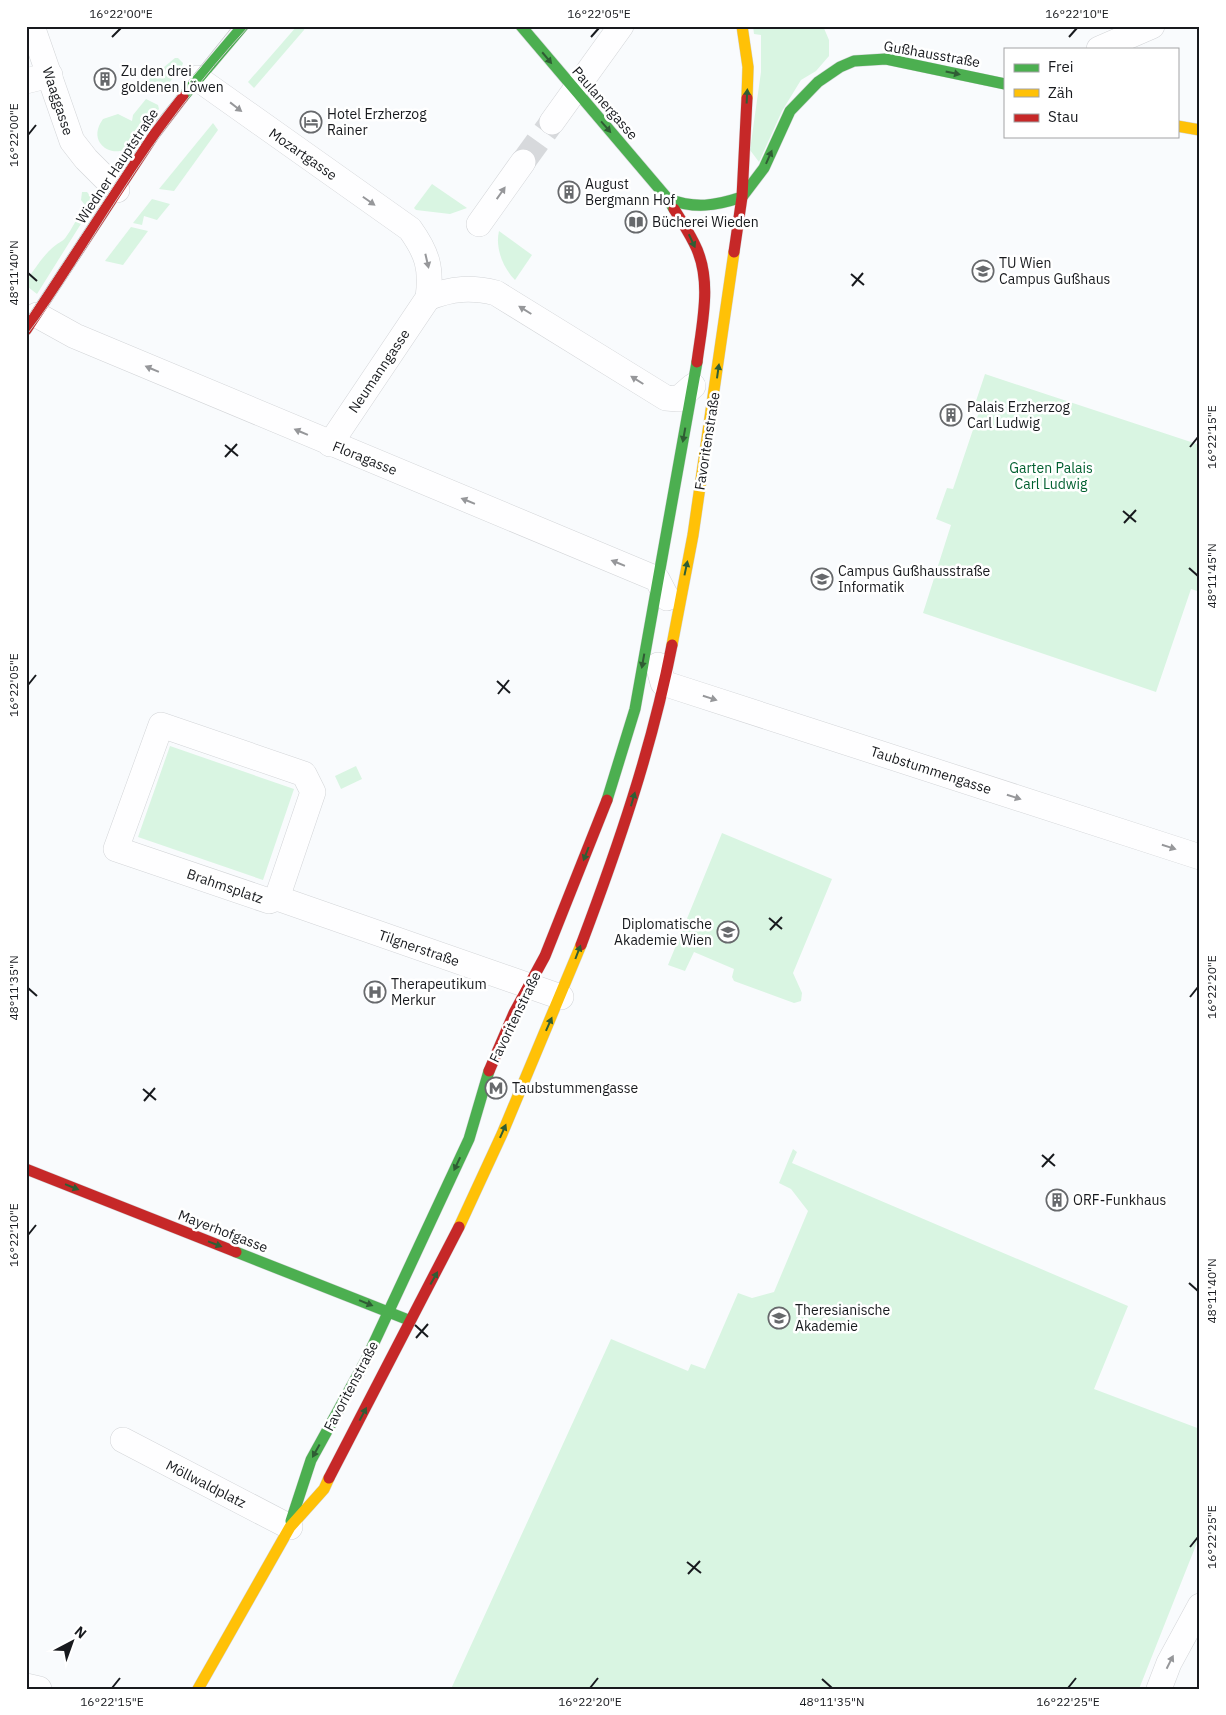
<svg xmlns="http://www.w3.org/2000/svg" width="1226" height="1715" viewBox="0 0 1226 1715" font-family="'IBM Plex Sans',sans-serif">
<rect width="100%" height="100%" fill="#f9fbfd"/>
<g fill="#d9f5e2">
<polygon points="297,26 305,26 304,30 254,88 248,82"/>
<polygon points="753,26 823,26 829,40 829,56 816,71 801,80 782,111 759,162 750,150 761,72 761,35 754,34"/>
<polygon points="175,58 178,58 183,63 182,66 162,92 158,94 146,82"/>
<path d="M146,99L158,105L159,109L141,132L137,133L135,130C135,167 80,151 103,119L118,114L132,121L133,115Z"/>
<polygon points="213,123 218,130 174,191 159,189"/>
<polygon points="432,184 467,208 450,214 416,210 414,208"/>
<path d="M82,192H87L91,197L89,211L37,294L28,287L26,281C37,266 47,249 62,241C68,238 80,212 85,205L81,200Z"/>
<polygon points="152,199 170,204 157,220 144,216 142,225 133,223"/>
<polygon points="131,227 148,231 123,265 105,261"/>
<path d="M499,231L532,255L515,280C503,268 495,248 499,231Z"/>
<polygon points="985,374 1200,445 1200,592 1191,589 1156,692 923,613 951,525 936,519 947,488 953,489 982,403 976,401"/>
<polygon points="170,746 294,789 263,880 138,837"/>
<polygon points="356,766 362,779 341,789 335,776"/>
<polygon points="722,833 832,879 793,973 802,993 801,1001 794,1003 734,981 732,977 734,969 694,952 685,971 668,965"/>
<polygon points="793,1149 797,1152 792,1163 1128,1306 1094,1389 1200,1429 1200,1535 1139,1689 451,1689 611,1339 688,1371 691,1364 705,1369 738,1293 752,1298 774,1292 808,1211 791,1189 779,1183"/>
</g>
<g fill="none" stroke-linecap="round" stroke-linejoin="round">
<polyline stroke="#d7d9dc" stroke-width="25" stroke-dasharray="25 12" stroke-linecap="butt" points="523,162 552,122"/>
<g stroke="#d3d5d8" stroke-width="26">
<g id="street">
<polyline points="32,26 72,141 86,159 117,190"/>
<polyline points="1099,49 1152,26"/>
<path d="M197,78L410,229C427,253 432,267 428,298L330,444"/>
<polyline points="26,81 50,75"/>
<polyline points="552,122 621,26"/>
<polyline points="479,224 523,162"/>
<path d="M428,298C452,288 472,287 496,293L666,398L678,399L693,386"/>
<polyline points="37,315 75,336 657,579 667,598"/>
<polyline points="658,665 663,683 1200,857"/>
<polygon points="161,725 304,774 313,792 277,898 269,901 116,849"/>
<polyline points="277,898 561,997"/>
<polyline points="123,1440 290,1527"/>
<polyline points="26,1686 39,1689"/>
<polyline points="1159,1689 1169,1663 1200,1606"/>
</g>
</g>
<g stroke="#d3d5d8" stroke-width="12">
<g id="fast">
<polyline points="521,26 668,199 674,209"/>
<polyline points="183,97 243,26"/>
<polyline points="742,197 764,168 790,111 818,82 840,67 854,61 886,59 1005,84"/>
<path d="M668,199C695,209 715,206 742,197"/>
<polyline points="607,800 635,709 697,362"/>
<polyline points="236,1252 406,1319"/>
<polyline points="291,1521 311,1460 366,1360 469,1139 489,1071"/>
</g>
</g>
<g stroke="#d3d5d8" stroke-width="12">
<g id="slow">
<polyline points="742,26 748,67 747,98"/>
<polyline points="1177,126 1200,130"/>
<polyline points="672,645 693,535 734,252"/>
<polyline points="459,1227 502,1134 581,945"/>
<polyline points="198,1689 290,1527 324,1489 329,1478"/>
</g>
</g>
<g stroke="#d3d5d8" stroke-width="12">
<g id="jam">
<path d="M674,209C681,220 688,231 694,243C713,279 702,323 697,362"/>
<polyline points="734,252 742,197 747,98"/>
<polyline points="26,330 154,135 183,97"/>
<path d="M581,945C618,847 652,748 672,645"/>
<polyline points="489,1071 514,1013 545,956 607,800"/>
<polyline points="26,1169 236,1252"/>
<polyline points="329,1478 459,1227"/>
</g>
</g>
<use href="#street" stroke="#fefeff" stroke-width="25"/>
<use href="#fast" stroke="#4caf50" stroke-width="11"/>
<use href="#slow" stroke="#ffc107" stroke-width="11"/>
<use href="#jam" stroke="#c62828" stroke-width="11"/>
<g stroke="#cececf" stroke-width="1">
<polyline points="26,319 154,124 233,26"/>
<path d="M26,336C61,291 89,241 121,193C159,134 201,78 249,26"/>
</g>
</g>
<defs><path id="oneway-solid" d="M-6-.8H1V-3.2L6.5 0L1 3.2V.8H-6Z" transform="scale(1.25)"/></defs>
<g fill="#2f5d34">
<use href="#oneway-solid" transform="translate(547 58) rotate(50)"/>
<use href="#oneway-solid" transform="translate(953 73) rotate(12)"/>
<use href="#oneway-solid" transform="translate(747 96) rotate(-87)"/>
<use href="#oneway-solid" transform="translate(606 127) rotate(49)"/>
<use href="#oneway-solid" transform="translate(769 157) rotate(-66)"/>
<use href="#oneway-solid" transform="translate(692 241) rotate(65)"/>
<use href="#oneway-solid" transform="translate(718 371) rotate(-82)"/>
<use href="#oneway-solid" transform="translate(684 435) rotate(100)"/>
<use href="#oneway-solid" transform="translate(686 568) rotate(-78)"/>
<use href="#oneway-solid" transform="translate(643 661) rotate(100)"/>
<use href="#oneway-solid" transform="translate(633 799) rotate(-74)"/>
<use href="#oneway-solid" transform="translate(586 854) rotate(111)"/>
<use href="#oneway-solid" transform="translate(578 952) rotate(-69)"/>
<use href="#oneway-solid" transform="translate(549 1024) rotate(-66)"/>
<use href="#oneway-solid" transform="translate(503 1131) rotate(-66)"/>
<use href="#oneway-solid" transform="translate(457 1164) rotate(115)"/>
<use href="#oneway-solid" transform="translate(72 1187) rotate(22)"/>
<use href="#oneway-solid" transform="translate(215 1244) rotate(21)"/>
<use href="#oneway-solid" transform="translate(434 1278) rotate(-61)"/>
<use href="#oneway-solid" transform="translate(366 1303) rotate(22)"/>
<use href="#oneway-solid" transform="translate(363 1414) rotate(-62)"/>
<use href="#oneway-solid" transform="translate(316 1451) rotate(119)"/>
</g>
<g fill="#96979a">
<use href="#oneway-solid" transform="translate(236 107) rotate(38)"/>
<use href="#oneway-solid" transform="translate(501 193) rotate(-55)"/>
<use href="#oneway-solid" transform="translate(369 201) rotate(35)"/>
<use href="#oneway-solid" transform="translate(427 261) rotate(77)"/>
<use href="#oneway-solid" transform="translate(525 310) rotate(-148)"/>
<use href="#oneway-solid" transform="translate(152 369) rotate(-157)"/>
<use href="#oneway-solid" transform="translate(637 380) rotate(-148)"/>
<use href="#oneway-solid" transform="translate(301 432) rotate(-157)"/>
<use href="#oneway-solid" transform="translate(468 501) rotate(-158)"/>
<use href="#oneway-solid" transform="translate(618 563) rotate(-158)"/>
<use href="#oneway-solid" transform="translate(710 698) rotate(18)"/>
<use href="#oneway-solid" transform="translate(1014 797) rotate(18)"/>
<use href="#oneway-solid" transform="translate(1169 847) rotate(18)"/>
<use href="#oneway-solid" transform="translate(1170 1662) rotate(-63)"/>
</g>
<path fill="none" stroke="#181a1e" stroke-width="2" d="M112,37L121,28M591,37L599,28M1069,37L1077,28M28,135L36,125M28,273L37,281M851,274L864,285M852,286L863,273M225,445L238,456M1190,447L1198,437M225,457L237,444M1123,511L1136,522M1124,523L1136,510M1189,568L1198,576M497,681L510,693M28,685L36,675M498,694L509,680M769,918L782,929M770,930L782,917M28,988L37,996M1190,997L1198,987M143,1089L156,1100M144,1101L155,1088M1042,1155L1055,1166M1042,1167L1054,1154M28,1235L36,1225M1189,1283L1198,1291M415,1325L428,1337M416,1338L428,1324M1190,1547L1198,1537M687,1562L701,1573M688,1574L700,1561M822,1679L832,1688M112,1688L120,1678M590,1688L598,1678M1068,1688L1076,1678"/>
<defs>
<g id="building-ring" transform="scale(1.125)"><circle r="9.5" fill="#fff" stroke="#67696c" stroke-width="1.5"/><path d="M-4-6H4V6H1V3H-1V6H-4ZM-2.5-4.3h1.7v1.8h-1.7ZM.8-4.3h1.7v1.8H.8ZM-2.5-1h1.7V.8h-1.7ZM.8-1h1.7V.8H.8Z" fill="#67696c"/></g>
<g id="hotel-ring" transform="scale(1.125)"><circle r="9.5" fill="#fff" stroke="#67696c" stroke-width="1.5"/><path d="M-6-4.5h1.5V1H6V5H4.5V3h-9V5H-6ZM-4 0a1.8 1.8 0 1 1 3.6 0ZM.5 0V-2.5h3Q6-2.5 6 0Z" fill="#67696c"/></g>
<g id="library-ring" transform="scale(1.125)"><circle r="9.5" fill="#fff" stroke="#67696c" stroke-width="1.5"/><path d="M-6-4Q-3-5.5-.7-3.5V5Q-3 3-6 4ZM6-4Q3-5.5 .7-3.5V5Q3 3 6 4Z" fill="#67696c"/></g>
<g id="university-ring" transform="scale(1.125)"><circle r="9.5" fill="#fff" stroke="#67696c" stroke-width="1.5"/><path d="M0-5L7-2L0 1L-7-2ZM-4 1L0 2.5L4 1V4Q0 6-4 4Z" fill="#67696c"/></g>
<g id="hospital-ring" transform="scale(1.125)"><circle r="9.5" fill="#fff" stroke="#67696c" stroke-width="1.5"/><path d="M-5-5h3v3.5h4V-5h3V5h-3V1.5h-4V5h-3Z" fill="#67696c"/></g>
<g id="metro-ring" transform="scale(1.125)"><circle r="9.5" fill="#fff" stroke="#67696c" stroke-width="1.5"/><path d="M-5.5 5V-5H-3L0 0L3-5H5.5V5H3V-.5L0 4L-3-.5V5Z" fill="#67696c"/></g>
<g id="school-ring" transform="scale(1.125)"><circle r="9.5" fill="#fff" stroke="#67696c" stroke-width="1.5"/><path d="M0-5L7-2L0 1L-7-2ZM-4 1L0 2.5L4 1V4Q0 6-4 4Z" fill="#67696c"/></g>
</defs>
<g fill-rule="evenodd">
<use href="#building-ring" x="105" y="79"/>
<use href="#hotel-ring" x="311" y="122"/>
<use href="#building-ring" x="569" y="192"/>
<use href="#library-ring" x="636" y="222"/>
<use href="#university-ring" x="983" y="271"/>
<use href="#building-ring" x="951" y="415"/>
<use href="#university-ring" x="822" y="579"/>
<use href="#university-ring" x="728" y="932"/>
<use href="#hospital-ring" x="375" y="992"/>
<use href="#metro-ring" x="496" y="1088"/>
<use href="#building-ring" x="1057" y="1200"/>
<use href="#school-ring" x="779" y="1318"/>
</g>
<g text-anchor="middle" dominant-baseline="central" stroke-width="5" stroke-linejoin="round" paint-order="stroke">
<g font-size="14" fill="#181a1e" stroke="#fff">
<text transform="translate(932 54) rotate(10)">Gußhausstraße</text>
<text transform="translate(58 101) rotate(72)">Waaggasse</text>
<text transform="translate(605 103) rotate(49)">Paulanergasse</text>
<text transform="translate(303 154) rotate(35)">Mozartgasse</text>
<text transform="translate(117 166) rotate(-56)">Wiedner Hauptstraße</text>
<text transform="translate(379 371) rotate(-56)">Neumanngasse</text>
<text transform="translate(707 441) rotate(-81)">Favoritenstraße</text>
<text transform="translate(365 458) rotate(22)">Floragasse</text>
<text transform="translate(931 770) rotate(18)">Taubstummengasse</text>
<text transform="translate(225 886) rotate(19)">Brahmsplatz</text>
<text transform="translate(419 948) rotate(19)">Tilgnerstraße</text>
<text transform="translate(515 1017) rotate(-64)">Favoritenstraße</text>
<text transform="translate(223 1231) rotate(21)">Mayerhofgasse</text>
<text transform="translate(351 1386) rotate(-62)">Favoritenstraße</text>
<text transform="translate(206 1484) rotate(27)">Möllwaldplatz</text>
</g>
<g font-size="14" fill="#181a1e" stroke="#fff" text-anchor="start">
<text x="121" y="71">Zu den drei<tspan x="121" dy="16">goldenen Löwen</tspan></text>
<text x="327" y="114">Hotel Erzherzog<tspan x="327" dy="16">Rainer</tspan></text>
<text x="585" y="184">August<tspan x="585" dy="16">Bergmann Hof</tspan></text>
<text x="652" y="222">Bücherei Wieden</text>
<text x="999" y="263">TU Wien<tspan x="999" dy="16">Campus Gußhaus</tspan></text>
<text x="967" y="407">Palais Erzherzog<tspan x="967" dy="16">Carl Ludwig</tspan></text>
<text x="838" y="571">Campus Gußhausstraße<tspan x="838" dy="16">Informatik</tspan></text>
<text x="712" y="924" text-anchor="end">Diplomatische<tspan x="712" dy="16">Akademie Wien</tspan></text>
<text x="391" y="984">Therapeutikum<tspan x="391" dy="16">Merkur</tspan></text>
<text x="512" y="1088">Taubstummengasse</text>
<text x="1073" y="1200">ORF-Funkhaus</text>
<text x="795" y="1310">Theresianische<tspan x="795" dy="16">Akademie</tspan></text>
</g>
<g font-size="14" fill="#005f2f" stroke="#fff">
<text x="1051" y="468">Garten Palais<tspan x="1051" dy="16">Carl Ludwig</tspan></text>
</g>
</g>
<rect width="1226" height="1715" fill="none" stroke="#ffffff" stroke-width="55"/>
<rect x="1004" y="48" width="175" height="90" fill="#ffffff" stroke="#a3a3a5"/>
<rect x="1014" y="64" width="25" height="8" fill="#4caf50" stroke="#a3a3a5"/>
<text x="1048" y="72" font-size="15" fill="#181a1e">Frei</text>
<rect x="1014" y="89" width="25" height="8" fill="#ffc107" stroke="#a3a3a5"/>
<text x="1048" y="98" font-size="15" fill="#181a1e">Zäh</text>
<rect x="1014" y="114" width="25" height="8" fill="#c62828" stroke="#a3a3a5"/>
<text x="1048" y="122" font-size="15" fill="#181a1e">Stau</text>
<g transform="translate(72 1642) rotate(41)" stroke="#ffffff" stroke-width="4" paint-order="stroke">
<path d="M0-4L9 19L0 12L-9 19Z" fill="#181a1e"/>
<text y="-8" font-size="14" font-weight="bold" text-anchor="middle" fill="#181a1e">N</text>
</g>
<rect x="28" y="28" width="1170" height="1660" fill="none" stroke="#181a1e" stroke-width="2"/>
<g font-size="12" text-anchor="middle" fill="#181a1e">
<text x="121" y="18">16°22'00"E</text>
<text x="599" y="18">16°22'05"E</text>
<text x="1077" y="18">16°22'10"E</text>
<text transform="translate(14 135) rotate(-90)" y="4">16°22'00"E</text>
<text transform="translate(14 273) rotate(-90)" y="4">48°11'40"N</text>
<text transform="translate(1212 437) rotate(-90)" y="4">16°22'15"E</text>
<text transform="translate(1212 576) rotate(-90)" y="4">48°11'45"N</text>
<text transform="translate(14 685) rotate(-90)" y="4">16°22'05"E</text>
<text transform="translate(1212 987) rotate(-90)" y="4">16°22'20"E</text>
<text transform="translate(14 988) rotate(-90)" y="4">48°11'35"N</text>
<text transform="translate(14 1235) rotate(-90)" y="4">16°22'10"E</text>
<text transform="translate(1212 1291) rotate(-90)" y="4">48°11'40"N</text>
<text transform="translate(1212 1537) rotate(-90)" y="4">16°22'25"E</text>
<text x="112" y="1706">16°22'15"E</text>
<text x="590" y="1706">16°22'20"E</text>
<text x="832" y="1706">48°11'35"N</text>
<text x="1068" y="1706">16°22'25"E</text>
</g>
</svg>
